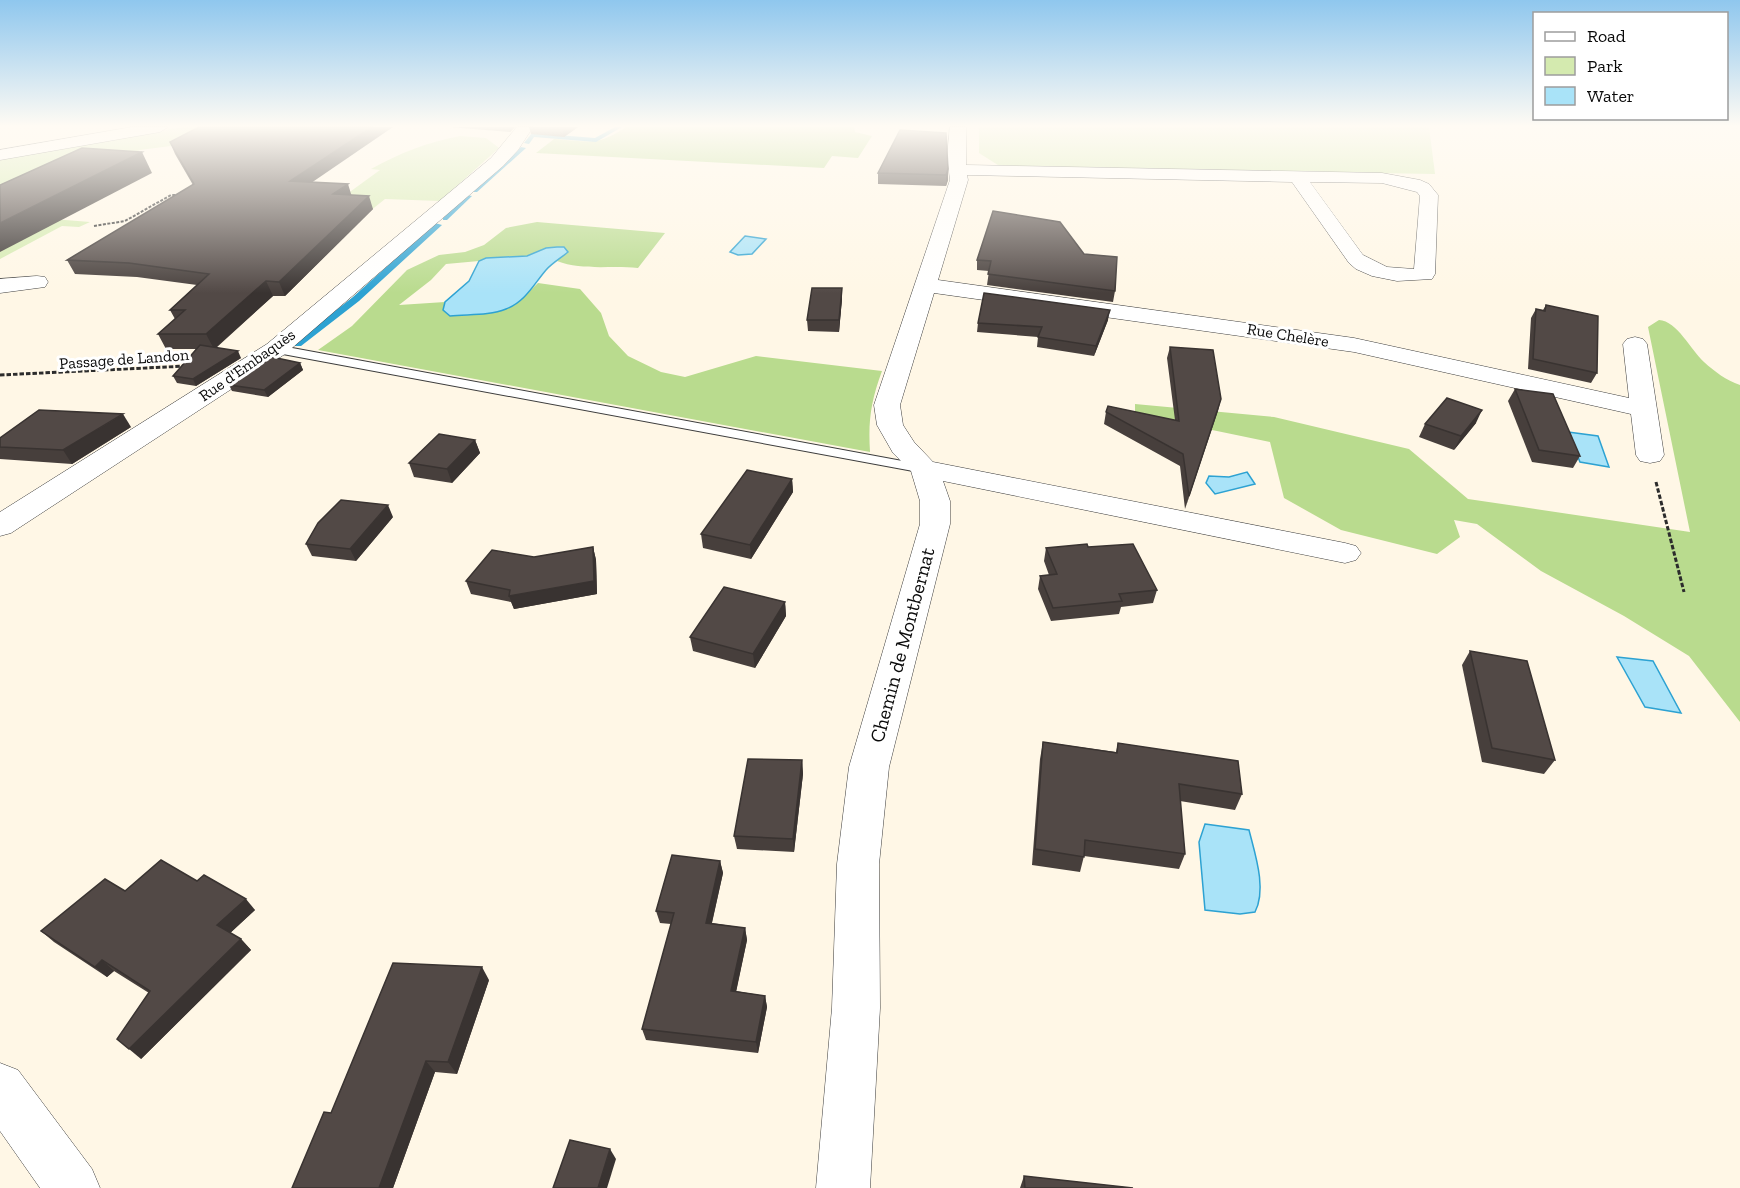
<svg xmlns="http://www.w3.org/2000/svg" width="1740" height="1188" viewBox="0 0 1740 1188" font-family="'Zilla Slab',serif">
<rect width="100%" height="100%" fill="#fff7e6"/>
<g fill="#d4eaaf">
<polygon points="183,127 199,127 194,143 140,150 68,183 0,201 0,158"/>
<polygon points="979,127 1429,127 1435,174 1001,167 979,153"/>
<path d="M460,136L486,138L499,148L440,201L385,199L310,259L303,226L380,170L371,169C400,153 428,142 460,136Z"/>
<polygon points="53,219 90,222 79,227 62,226 0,259 0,246"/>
</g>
<g fill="#b9db8e">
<path d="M626,127H854L855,132L872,136L858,158L832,156L824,168L536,153L554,139C588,141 597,147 626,127Z"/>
<path d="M537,222L665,233L638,268C611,265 582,271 557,261L567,252L546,248L527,256L486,258L479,261L446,264L431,280L399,305L445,302L443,310L450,316L473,315L515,305L538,283L580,289L601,313L609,336L628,356L661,372L685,377L756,356L882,371C871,401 868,420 870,452L318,350L352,326L407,270L439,255L465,252L484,245L506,228Z"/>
<path d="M1659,320C1677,321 1691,350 1704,362C1715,372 1726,380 1740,385V722L1689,656L1624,616L1541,571L1477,524L1454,520L1460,537L1437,554L1341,530L1284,498L1270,442L1135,414V404L1274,417L1409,449L1468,499L1690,532L1648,327Z"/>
</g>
<g fill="#a9e3f8" stroke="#2da2d2" stroke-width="1.5">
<polygon points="745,236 766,239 752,254 738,255 730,252"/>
<path d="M557,247H564L568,252C561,258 552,263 546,270C534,284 525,302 506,309C489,316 468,314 450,316L443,310L445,302L469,281L479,261L486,258L527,256L546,248Z"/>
<polygon points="1568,432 1598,436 1609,467 1580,462"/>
<polygon points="1247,472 1255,484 1215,494 1206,483 1209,476 1229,477"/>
<polygon points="1617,657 1653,661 1681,713 1645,707"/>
<path d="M1205,824L1249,830C1255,854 1267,889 1255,912L1240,914L1205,910L1199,842Z"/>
</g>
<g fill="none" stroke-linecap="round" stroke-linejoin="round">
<g fill="#2da2d2" fill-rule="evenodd">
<polygon points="615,127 622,127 596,142 534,137 529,144 524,143 532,133 595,138"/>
<polygon points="521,147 526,148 477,192 473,192 473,190"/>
<polygon points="467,195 472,196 447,220 443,220 443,218"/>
<polygon points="435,223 442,225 359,301 301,346 295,346 295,342 353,297"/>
</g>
<g stroke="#3d3d3d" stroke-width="2">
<polygon id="service" points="276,345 924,465 931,469 924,473 272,352 272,346"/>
</g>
<g stroke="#3d3d3d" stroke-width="1">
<g id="minor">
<polygon points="132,127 168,127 160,132 0,160 0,150"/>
<path d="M950,127H966V165L1382,173L1420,180L1429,184L1438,195L1435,274L1432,279L1397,281L1372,276L1356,269L1349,263L1292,182L967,175L968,180L938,280L1354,338L1629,398L1623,344L1627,339L1635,337L1643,339L1647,344L1664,455L1660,461L1650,463L1640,461L1636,455L1631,414L1354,352L934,293L900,405L903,425L914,442L933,462L1345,543L1356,546L1361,553L1356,560L1345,563L943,481L950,501V524L889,767L879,864L880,1008L870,1188H816L832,1008L837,864L849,767L920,524V501L911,471L893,453L877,425L874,405L950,180L947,156ZM1310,182L1382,183L1417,192L1420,196L1414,269L1387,267L1363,255Z"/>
<polygon points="37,276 45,277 48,282 45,287 0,293 0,279"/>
</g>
</g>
<g stroke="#3d3d3d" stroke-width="1">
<g id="tertiary">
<polygon points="517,127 533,127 518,150 503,166 285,354 11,533 0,536 0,512 267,344 491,158"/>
<polygon points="0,1063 18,1070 92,1169 100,1188 40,1188 0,1131"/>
</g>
</g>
<polyline stroke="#2c2c2c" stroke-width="2" stroke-dasharray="3 1.5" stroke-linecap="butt" points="94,226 125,221 171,195 179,195"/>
<g stroke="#2c2c2c" stroke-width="3" stroke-dasharray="4.5 2" stroke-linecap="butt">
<polyline points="0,375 187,366"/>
<polyline points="1656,482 1684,592"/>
</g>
<use href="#service" fill="#fff" fill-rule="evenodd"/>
<use href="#minor" fill="#fff" fill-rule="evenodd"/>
<use href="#tertiary" fill="#fff" fill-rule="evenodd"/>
</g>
<g fill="#473f3c">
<polygon points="449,127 515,127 510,132"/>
<polygon points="529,127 578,127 564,137 531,134"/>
<polygon points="946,133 948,180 946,186 878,184 878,173"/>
<polygon points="170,142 313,182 352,195 373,209 285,296 273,296 216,348 241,358 196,386 177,383 173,376 196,349 166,349 158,334 175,319 170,310 197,285 137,277 75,274 67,260 193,185 175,154"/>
<polygon points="1084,254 1115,291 1113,302 987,285 989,271 977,270 977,260"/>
<polygon points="842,288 842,299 839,332 808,331 807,320"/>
<polygon points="1546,305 1597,373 1591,383 1528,369 1531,318 1536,309 1543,310"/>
<polygon points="1108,320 1094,356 1037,347 1038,337 977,332 978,323"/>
<polygon points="1170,347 1221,399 1185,509 1180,466 1104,424 1106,412 1175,420 1167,358"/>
<polygon points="300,363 303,370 268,397 232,391 229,385"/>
<polygon points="1515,389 1580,456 1573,468 1532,462 1508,401"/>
<polygon points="1476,423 1454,450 1419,437 1425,424"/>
<polygon points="131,427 72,464 0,459 0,438"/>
<polygon points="475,440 480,453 452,483 414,477 409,463"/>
<polygon points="792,479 793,492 751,559 703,548 701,534"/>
<polygon points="393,517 356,561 312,556 306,544"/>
<polygon points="593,547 596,560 597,594 514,609 511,602 471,594 466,581 534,557"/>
<polygon points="1088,547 1157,590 1153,603 1121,607 1119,614 1051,621 1038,589 1040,576 1049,575 1044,561 1046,548"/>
<polygon points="785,602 786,616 755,668 693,651 690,637"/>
<polygon points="1470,651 1555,760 1544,774 1482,762 1462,665"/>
<polygon points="1043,742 1116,752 1118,743 1242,794 1235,810 1180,801 1185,854 1179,869 1084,856 1080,872 1032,865 1040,759"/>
<polygon points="802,760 803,774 794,852 737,849 734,836"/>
<polygon points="720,861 723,873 712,923 745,928 747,940 736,991 765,996 767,1007 758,1053 646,1040 642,1029 671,924 660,923 656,911"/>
<polygon points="197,881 255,910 230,933 241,939 251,950 141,1059 149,993 114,971 107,977 54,942 41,931"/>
<polygon points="489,980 457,1074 435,1072 393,1188 292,1188 331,1113"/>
<polygon points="1024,1176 1133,1188 1020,1188"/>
</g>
<g fill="#393331">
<polygon points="372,127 393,127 295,194 290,181"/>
<polygon points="508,127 515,127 510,132"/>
<polygon points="562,127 578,127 564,137"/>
<polygon points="142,152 152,173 0,252 0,223"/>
<polygon points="948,169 948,180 946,186 946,175"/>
<polygon points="348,184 352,197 333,194"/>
<polygon points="369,196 373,209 285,296 279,282"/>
<polygon points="266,281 273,296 214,349 206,334"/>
<polygon points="842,288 842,299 839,332 839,320"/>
<polygon points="1110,310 1108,320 1094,356 1096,346"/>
<polygon points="238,351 241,358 196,386 193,379"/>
<polygon points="300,363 303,370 268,397 264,390"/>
<polygon points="1221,399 1218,411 1185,509 1189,496"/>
<polygon points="1482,410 1476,423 1454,450 1461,436"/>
<polygon points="123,414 131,427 72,464 63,450"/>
<polygon points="475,440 480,453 452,483 447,469"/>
<polygon points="792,479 793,492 751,559 750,545"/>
<polygon points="388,505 393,517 356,561 350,549"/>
<polygon points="593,547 596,560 597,594 514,609 509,596"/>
<polygon points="785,602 786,616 755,668 753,654"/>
<polygon points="802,760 803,774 794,852 793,839"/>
<polygon points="720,861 723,873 709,935 706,923"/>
<polygon points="246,899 255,910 227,936 217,925"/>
<polygon points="745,928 747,940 734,1002 731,991"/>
<polygon points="241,939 251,950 141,1059 129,1049"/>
<polygon points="102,960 114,971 107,977 95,967"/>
<polygon points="482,967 489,980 457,1074 448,1062"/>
<polygon points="765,996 767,1007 758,1053 756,1042"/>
<polygon points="426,1061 435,1072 393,1188 379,1188"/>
<polygon points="610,1149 616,1159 607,1188 598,1188"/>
</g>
<g fill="#524946" stroke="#393331" stroke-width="1.5">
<polygon points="199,127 372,127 290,181 348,184 333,194 369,196 279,282 266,281 206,334 158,334 185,310 170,310 209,274 129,263 67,260 194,184 170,142"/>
<polygon points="900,130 946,133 948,169 946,175 878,173"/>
<polygon points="82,148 142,152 0,223 0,185"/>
<polygon points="993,211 1060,222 1084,254 1117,257 1115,291 988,274 991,261 977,260"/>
<polygon points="812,288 842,288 839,320 807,320"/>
<polygon points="984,293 1110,310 1096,346 1038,337 1042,327 978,323"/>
<polygon points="1546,305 1598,316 1597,373 1533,359 1536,309 1545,311"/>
<polygon points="200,345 238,351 193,379 173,376"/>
<polygon points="1170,347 1213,350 1221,399 1189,496 1183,454 1106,412 1108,406 1179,421"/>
<polygon points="272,357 300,363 264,390 229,385"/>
<polygon points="1515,389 1553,394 1580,456 1539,450"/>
<polygon points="1447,398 1482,410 1461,436 1425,424"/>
<polygon points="39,410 123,414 63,450 0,447 0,438"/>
<polygon points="439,434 475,440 447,469 409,463"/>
<polygon points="747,470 792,479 750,545 701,534"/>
<polygon points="341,500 388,505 350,549 306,544 318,523"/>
<polygon points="1087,544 1088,547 1133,544 1157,590 1119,594 1122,601 1053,608 1040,576 1057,574 1046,548"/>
<polygon points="593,547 594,581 509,596 510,590 466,581 492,550 534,557"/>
<polygon points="724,587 785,602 753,654 690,637"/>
<polygon points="1470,651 1527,661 1555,760 1492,748"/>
<polygon points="1043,742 1117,753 1118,743 1238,761 1242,794 1179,784 1185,854 1085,840 1084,857 1035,849"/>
<polygon points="748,759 802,760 793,839 734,836"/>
<polygon points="672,855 720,861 706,923 745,928 731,991 765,996 756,1042 642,1029 674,913 656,911"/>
<polygon points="161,860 197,881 204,875 246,899 217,925 241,939 129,1049 117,1039 150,991 102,960 95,967 41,931 105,879 125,891"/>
<polygon points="393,963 482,967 448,1062 426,1061 379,1188 292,1188 324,1112 331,1113"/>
<polygon points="570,1140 610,1149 598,1188 553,1188"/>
<polygon points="1024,1176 1133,1188 1025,1188"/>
</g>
<linearGradient id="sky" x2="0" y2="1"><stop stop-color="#8fc7ee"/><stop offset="0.43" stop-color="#fffbf4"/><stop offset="1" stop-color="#fffbf4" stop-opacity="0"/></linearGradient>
<rect width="1740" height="293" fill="url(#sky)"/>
<g text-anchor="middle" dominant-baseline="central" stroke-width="6" stroke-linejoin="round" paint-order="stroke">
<g font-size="16" fill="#0a0a0a" stroke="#fff">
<text transform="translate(1288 335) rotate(9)">Rue Chelère</text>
<text transform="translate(124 359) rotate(-4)">Passage de Landon</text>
<text transform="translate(247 365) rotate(-35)">Rue d'Embaquès</text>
</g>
<g font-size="20" fill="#0a0a0a" stroke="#fff">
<text transform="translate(902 645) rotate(-75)">Chemin de Montbernat</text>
</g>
</g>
<rect x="1533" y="12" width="195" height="108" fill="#ffffff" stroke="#9d9d9d" stroke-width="1.5"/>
<rect x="1545" y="32" width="30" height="9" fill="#ffffff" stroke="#9d9d9d" stroke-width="1.5"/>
<text x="1587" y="42" font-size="18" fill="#0a0a0a">Road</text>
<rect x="1545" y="57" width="30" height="18" fill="#d4eaaf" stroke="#9d9d9d" stroke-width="1.5"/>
<text x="1587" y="72" font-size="18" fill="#0a0a0a">Park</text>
<rect x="1545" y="87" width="30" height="18" fill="#a9e3f8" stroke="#9d9d9d" stroke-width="1.5"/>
<text x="1587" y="102" font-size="18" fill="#0a0a0a">Water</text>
</svg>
